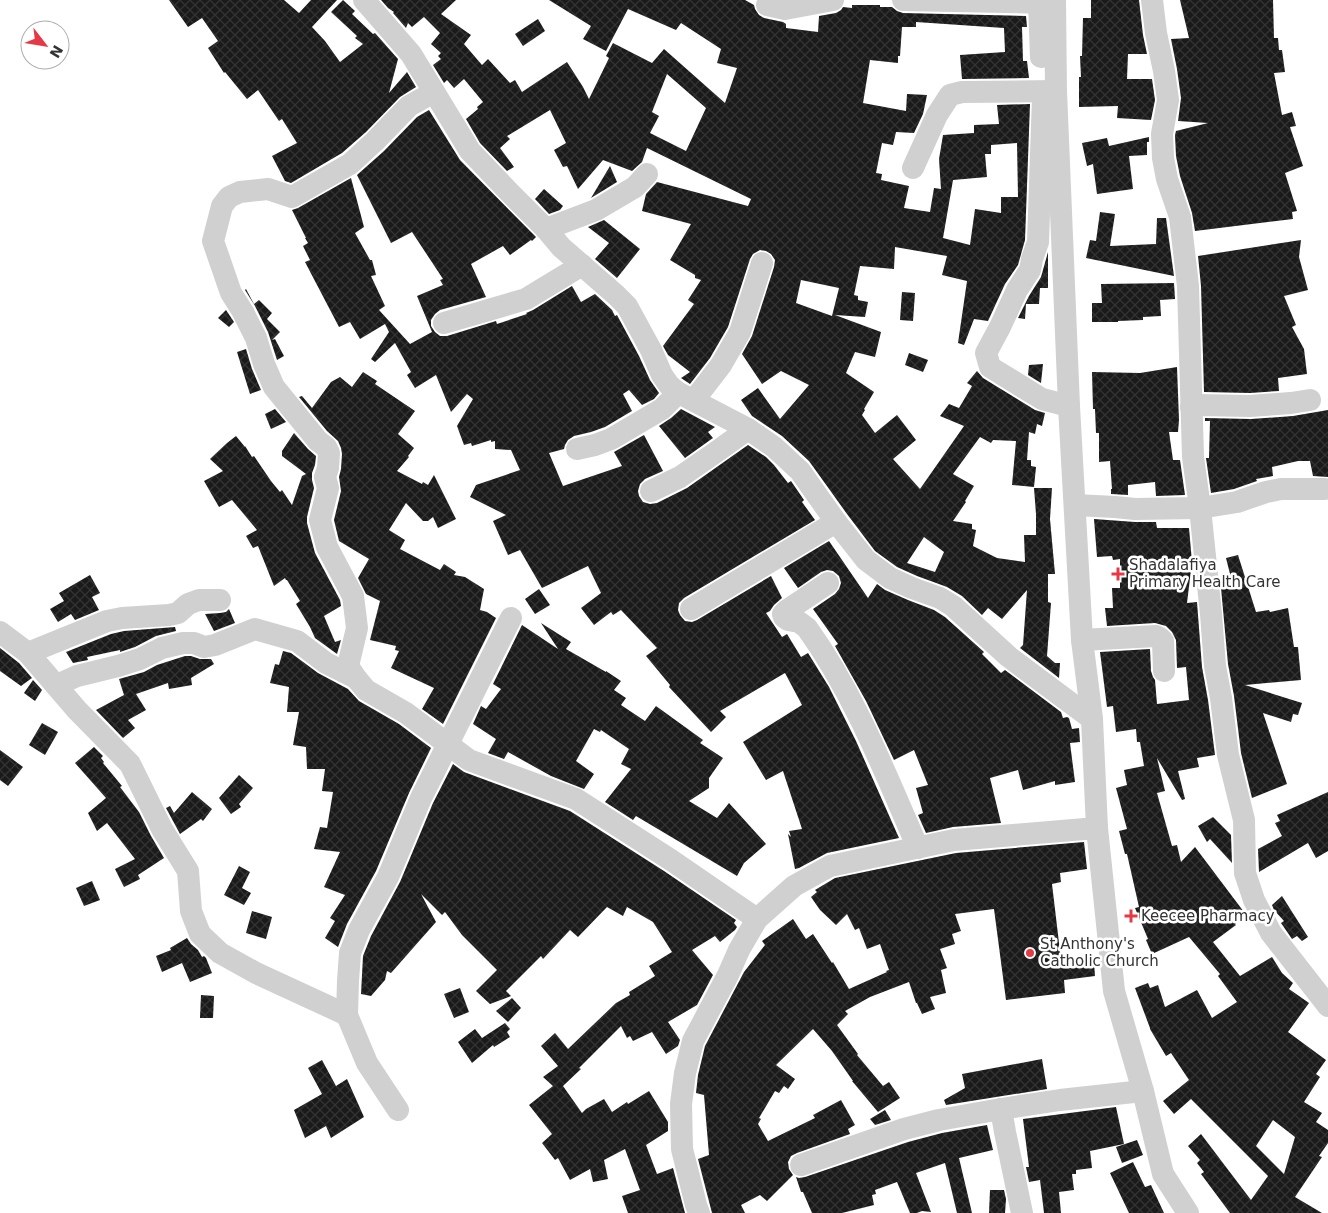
<svg xmlns="http://www.w3.org/2000/svg" width="1328" height="1213" viewBox="0 0 1328 1213" font-family="'DejaVu Sans',sans-serif">
<defs>
<pattern id="building-cross-hatch" width="8" height="8" patternUnits="userSpaceOnUse" patternTransform="scale(1.25)"><rect width="8" height="8" fill="#1a1a1a"/><path d="M0 0l8 8M0 8l8-8" fill="none" stroke="#333"/></pattern>
</defs>
<rect width="100%" height="100%" fill="#fff"/>
<g fill="url(#building-cross-hatch)" fill-rule="evenodd">
<polygon points="169,0 284,0 299,13 311,0 337,0 312,27 325,41 340,62 363,44 355,38 357,36 331,12 343,0 355,11 352,14 373,34 375,33 398,59 389,93 407,72 416,87 400,97 366,132 342,153 291,183 285,181 272,156 297,143 282,119 279,121 258,90 247,99 225,72 224,73 208,48 218,41 202,18 188,27"/>
<path d="M381,0H456L441,14L471,35L464,44L482,65L488,59L510,83L515,80L522,92L567,62L583,87L589,99L609,58L606,56L613,43L652,63L664,49L725,103L737,68L717,63L721,49L681,23L676,30L628,9L606,51L583,39L591,26L549,0H745L754,5L755,9L759,15L764,18L783,22L786,24V28L818,32L819,16L836,13L841,10L843,7L852,8V5H880V7H892L897,11L903,13L1026,16L1027,27H1022L1023,61H1027L1029,78L962,79L960,55L1005,52L1004,28L916,22V27H902L900,56H898V63L870,60L863,103L906,111L907,94L927,95L923,114L914,133L896,132L893,145L882,143L876,173L882,174L881,180L909,186L904,208L930,212L934,188L941,189L939,159L943,135L974,133V125L999,124L997,105L1030,104L1025,240L1018,265L1005,284L988,321L974,319L964,345L958,343L967,281L942,275L947,256L895,247L894,269L860,266L854,295L858,296V300L868,302L865,317L835,315L881,332L875,357L855,352L846,373L874,392L864,409L865,410L862,415L875,433L897,415L916,440L893,459L920,489L964,426L940,416L949,404L959,408L972,386L967,383L977,371L983,378L1035,410L1045,413L1042,426L1037,424L1035,434L1029,432L1027,460H1031V466L1036,467L1034,487L1012,485L1016,441L993,440L991,443L980,437L953,474L974,486L965,501L966,502L953,521L972,524V529L976,530L973,546L997,558L1025,562L1024,535H1036V514L1034,488H1052L1050,519L1055,574H1048V602L1051,603L1047,656L1055,663H1060L1059,678L1020,648L1023,645L1027,590L1002,619L988,608L982,615L962,596L947,587L917,576L897,567L875,551L847,514L809,461L782,436L752,416L741,400L758,388L780,419L809,385L781,371L762,384L742,354L752,336L774,267L775,260L771,254L766,251L760,250L753,254L750,259L728,327L710,358L690,384L681,378L690,372L668,355L663,346L694,304L688,300L701,280L695,278V275L670,260L691,224L642,211L646,194L657,182L748,206L751,199L647,148L642,162L632,171L603,160L578,189L567,166L563,167L554,150L566,143L550,110L507,136L510,139L500,148L514,167L507,171L480,143L466,119L478,109L477,107L483,102L464,79L454,88L447,80L444,83L433,65L441,59L438,56L441,53L431,44L440,33L424,17L412,27L408,23L406,28L393,13L394,12L388,8ZM667,74L706,108L686,151L650,133L659,116L652,112ZM1017,143L1018,197H1001V213L975,209L970,245L943,238L953,180L987,177L985,154H991V145ZM801,280L839,288L832,316L796,303ZM924,537L944,552L935,572L907,563Z"/>
<polygon points="1091,0 1139,0 1143,35 1147,54 1128,54 1127,79 1152,79 1155,100 1151,120 1117,118 1118,106 1079,107 1079,77 1081,77 1080,56 1082,56 1083,18 1091,18"/>
<polygon points="1180,0 1273,0 1274,38 1278,38 1279,50 1282,50 1285,72 1274,73 1282,115 1292,112 1296,126 1290,127 1303,166 1285,173 1297,211 1292,212 1293,219 1195,231 1192,213 1180,176 1176,156 1175,135 1176,131 1208,123 1178,121 1181,98 1177,69 1171,39 1189,38"/>
<polygon points="538,19 545,31 523,46 515,34"/>
<polygon points="429,110 460,160 536,237 532,241 531,240 510,255 503,246 471,264 486,297 440,310 435,314 431,320 431,326 435,332 440,336 447,336 496,321 497,324 527,314 526,313 533,310 572,286 581,302 595,294 612,310 615,316 617,315 639,356 650,380 659,393 654,399 642,405 629,390 623,394 632,411 605,427 591,432 574,436 568,440 565,445 564,449 549,453 563,486 622,466 614,452 644,435 663,471 645,479 640,484 638,491 639,496 643,502 650,504 657,503 687,488 748,445 766,457 774,465 788,483 791,481 804,500 802,502 815,520 684,598 679,603 678,610 680,615 685,621 692,622 697,620 771,576 782,598 774,605 770,611 766,613 782,637 787,634 801,657 808,653 829,687 856,741 899,838 827,853 799,868 795,869 788,834 791,837 789,831 802,829 783,771 766,780 743,742 802,705 785,673 720,711 726,717 711,732 669,687 670,685 646,656 657,648 621,610 613,615 611,612 594,625 581,608 601,593 588,566 542,588 520,550 508,555 493,521 506,515 470,497 476,485 520,470 511,450 495,449 495,441 491,442 491,440 472,446 471,443 464,445 457,426 473,399 467,394 451,412 436,375 415,388 407,375 411,372 395,343 375,362 371,359 389,332 385,324 360,339 350,322 339,327 305,262 310,260 303,246 308,243 305,238 306,238 292,210 298,208 351,178 364,227 355,233 370,260 372,260 376,275 371,276 385,306 379,310 410,344 432,332 417,296 443,285 440,280 443,279 412,232 391,243 357,175 384,151 417,117"/>
<polygon points="1149,137 1149,142 1147,142 1147,155 1129,156 1133,189 1097,194 1093,164 1087,166 1082,143 1107,138 1109,146"/>
<polygon points="610,166 617,182 591,198"/>
<polygon points="544,189 563,206 560,210 549,214 535,199"/>
<polygon points="1100,212 1115,214 1110,246 1156,244 1157,218 1166,218 1174,276 1086,258 1090,240 1096,241"/>
<polygon points="604,220 640,249 617,278 595,259 609,243 588,227"/>
<polygon points="1301,240 1299,257 1308,290 1284,296 1296,325 1292,327 1304,349 1307,374 1278,378 1279,391 1250,393 1204,392 1201,286 1198,256"/>
<polygon points="1048,252 1048,288 1040,288 1039,304 1026,304 1025,319 1018,318 1029,296 1041,277"/>
<polygon points="1174,283 1175,299 1160,300 1161,316 1143,317 1143,320 1118,321 1118,322 1092,322 1092,303 1102,303 1101,284"/>
<polygon points="246,289 254,304 259,300 272,313 267,319 280,332 272,340 275,339 284,356 277,360 268,332 255,306 245,290"/>
<polygon points="902,292 915,293 913,321 900,320"/>
<polygon points="226,310 234,322 229,327 218,318"/>
<polygon points="246,349 252,369 261,390 250,394 237,352"/>
<polygon points="909,353 928,360 923,372 905,365"/>
<polygon points="1043,364 1041,383 1028,375 1029,365"/>
<polygon points="1177,367 1179,420 1178,432 1169,432 1173,460 1180,460 1185,495 1156,496 1155,482 1128,485 1128,495 1111,494 1111,489 1112,489 1110,461 1099,462 1099,433 1096,433 1095,409 1093,409 1092,372 1140,373"/>
<polygon points="363,372 377,381 375,384 415,411 398,434 414,448 408,456 409,457 397,471 422,484 423,482 428,485 434,475 456,519 438,528 433,517 428,521 423,521 406,503 389,530 405,540 400,549 440,570 444,564 456,572 454,575 465,577 484,589 480,610 487,612 496,618 443,724 422,709 434,688 391,668 399,651 395,650 396,646 370,640 380,601 366,594 358,578 369,559 339,541 334,520 341,491 339,477 341,469 342,454 341,448 338,441 327,431 299,397 302,396 312,408 331,382 340,377 352,387"/>
<polygon points="275,409 286,422 271,429 265,414"/>
<polygon points="681,409 715,427 708,432 713,438 685,458 659,426 671,418"/>
<polygon points="1328,410 1328,477 1313,476 1310,461 1298,461 1272,467 1273,476 1256,479 1257,481 1234,489 1211,493 1206,458 1209,458 1210,421 1205,421 1205,418 1251,419 1293,416"/>
<polygon points="294,433 308,449 316,456 315,465 312,473 312,480 314,488 307,517 307,523 315,553 340,600 341,606 324,616 335,642 341,640 337,654 315,638 310,627 296,604 300,601 287,580 286,580 285,578 274,586 258,546 253,548 246,536 257,530 232,500 219,507 204,481 223,471 210,459 227,443 236,436 245,447 245,446 252,457 254,456 271,481 280,492 282,490 292,505 302,476 306,474 282,456 282,451"/>
<path d="M1094,519L1135,522H1156L1157,528H1189L1192,562L1187,603L1197,602L1202,667L1208,700L1215,755L1197,758L1199,767L1178,771L1185,799L1182,800L1157,758L1165,791L1157,793L1172,846L1177,845L1181,862L1195,847L1247,916L1235,924L1236,925L1213,942L1240,976L1272,957L1282,973L1293,983L1289,989L1309,1003L1288,1032L1326,1060L1316,1074L1320,1077L1304,1102L1322,1113L1316,1122L1328,1130V1143L1319,1156L1322,1157L1295,1197L1322,1213H1230L1201,1174L1204,1172L1197,1163L1200,1160L1188,1146L1201,1134L1251,1200L1268,1176L1191,1099L1174,1114L1163,1101L1189,1080L1171,1053L1166,1056L1150,1029V1028L1135,988L1148,983L1150,988L1158,985L1165,1007L1197,990L1212,1018L1237,1002L1218,976L1220,974L1189,937L1152,954L1146,940L1148,939L1135,908L1139,907L1127,854H1125L1119,831L1127,829L1116,788L1127,785L1124,770L1144,766L1140,742H1137L1136,729L1116,732L1113,706L1107,707L1100,652L1150,649L1151,671L1153,677L1155,680L1157,704L1189,700L1186,667L1177,668L1176,640L1172,632L1166,626L1155,623L1107,626L1105,608H1113L1112,588H1120V559L1113,560L1112,556L1097,557ZM1273,1120L1295,1137L1284,1174L1256,1146Z"/>
<polygon points="829,541 868,598 877,584 885,590 908,600 934,610 945,617 984,652 982,654 1001,673 1005,670 1061,712 1063,718 1067,717 1069,718 1072,729 1079,728 1080,742 1070,743 1075,782 1055,785 1055,781 1023,790 1018,770 990,778 1001,823 953,827 926,833 918,815 923,813 916,788 928,785 914,750 894,760 866,701 835,646 838,644 813,609 835,594 839,589 841,583 839,576 833,571 827,570 821,572 798,588 784,568"/>
<polygon points="1238,555 1256,612 1269,610 1270,612 1288,608 1294,647 1298,647 1301,680 1245,685 1302,703 1298,715 1293,714 1291,722 1263,713 1287,784 1252,798 1241,753 1234,696 1228,664 1220,577 1230,574 1226,558"/>
<polygon points="90,575 100,593 92,597 99,610 75,620 71,614 58,622 50,609 64,601 59,593"/>
<polygon points="539,589 550,605 535,614 525,599"/>
<polygon points="229,609 235,623 214,631 205,614 220,613 226,612"/>
<polygon points="541,623 571,642 566,649 606,672 606,671 621,681 614,690 626,698 621,705 645,721 656,706 703,740 700,743 723,758 709,778 709,788 689,801 717,818 729,803 766,844 744,863 737,876 636,816 633,820 605,802 631,769 621,764 629,749 601,730 600,732 594,729 576,761 594,774 584,789 551,776 508,752 504,759 488,753 496,739 473,724 481,706 486,709 501,689 493,684 522,625 558,649"/>
<polygon points="175,627 176,631 156,636 135,647 120,652 120,650 87,657 88,660 73,663 66,652 111,634 124,631"/>
<polygon points="0,648 19,663 32,678 21,686 0,671"/>
<polygon points="283,651 291,653 318,673 348,689 359,701 399,724 431,748 409,793 376,871 347,924 338,947 325,938 335,921 330,918 345,895 324,887 340,852 314,849 320,827 327,828 333,792 322,791 325,769 307,769 306,747 293,745 299,712 287,712 289,687 270,683 275,664 279,665"/>
<polygon points="185,656 191,656 200,659 211,659 214,664 191,678 192,685 169,689 168,683 136,694 146,710 128,720 135,728 123,738 96,710 124,695 119,679 144,672 157,665"/>
<polygon points="33,680 42,690 35,701 24,693"/>
<polygon points="42,723 58,732 45,755 29,745"/>
<polygon points="94,747 103,756 101,758 104,762 103,763 122,786 120,787 139,812 151,836 164,858 138,875 140,879 124,887 115,869 135,859 107,823 97,831 88,813 106,798 75,763"/>
<polygon points="0,750 23,767 8,786 0,780"/>
<polygon points="453,764 464,772 570,811 664,871 736,920 734,923 737,927 735,930 720,942 715,936 692,950 713,975 697,1005 668,1022 680,1040 678,1046 666,1054 652,1032 633,1041 630,1036 627,1038 621,1026 579,1068 581,1069 563,1086 582,1113 586,1109 604,1099 612,1112 627,1102 628,1104 649,1091 668,1122 668,1131 646,1145 657,1174 673,1168 685,1213 628,1213 622,1196 640,1190 625,1149 604,1160 608,1179 593,1182 590,1169 570,1180 558,1158 555,1160 542,1143 552,1134 529,1105 553,1086 543,1077 558,1066 541,1046 555,1033 568,1049 616,1003 630,995 629,992 655,976 649,966 672,952 653,922 627,907 623,916 607,907 578,937 570,930 543,959 541,956 506,991 511,996 490,1004 476,991 497,970 462,935 445,912 442,915 421,894 436,922 391,973 387,971 385,980 371,996 361,994 363,956 371,936 400,882 433,803"/>
<polygon points="239,775 253,788 239,804 241,807 231,814 219,798"/>
<polygon points="192,792 212,809 203,821 201,819 180,834 166,808 170,806 174,813"/>
<polygon points="1328,792 1328,851 1316,858 1308,843 1259,872 1258,849 1282,836 1275,823 1280,821 1277,815"/>
<polygon points="1213,817 1231,835 1232,863 1210,839 1207,842 1198,826"/>
<polygon points="1084,842 1087,869 1060,873 1061,882 1052,884 1062,968 1094,963 1095,976 1064,980 1065,993 1006,1000 994,909 955,914 961,931 952,934 955,944 940,949 947,968 941,970 946,993 930,997 935,1009 922,1014 917,1003 916,1003 909,982 870,997 845,1011 848,1014 837,1025 858,1054 857,1055 883,1086 889,1082 900,1098 878,1112 852,1081 853,1081 832,1051 813,1029 776,1065 795,1079 788,1089 784,1086 779,1093 775,1091 759,1118 761,1119 758,1124 768,1141 815,1118 813,1115 841,1100 855,1125 848,1129 850,1134 797,1153 791,1156 788,1162 789,1169 793,1175 767,1201 760,1195 741,1205 745,1213 712,1213 698,1159 709,1155 704,1095 696,1093 698,1075 705,1046 744,972 765,945 762,941 793,919 806,939 813,934 832,963 833,962 849,989 887,972 886,971 889,970 880,944 867,949 859,928 855,930 847,914 836,925 820,910 811,897 817,892 815,890 835,878 956,853"/>
<polygon points="239,866 250,872 242,888 251,893 244,905 224,895"/>
<polygon points="92,881 100,900 84,906 76,888"/>
<polygon points="1282,896 1308,937 1302,941 1297,936 1292,939 1281,923 1284,921 1274,910 1272,905"/>
<polygon points="252,911 272,917 266,939 246,933"/>
<polygon points="187,938 191,944 198,950 202,957 204,956 206,958 212,973 190,982 182,963 162,972 156,956 171,950 170,948"/>
<polygon points="460,988 469,1012 454,1018 444,994"/>
<polygon points="201,995 214,996 213,1018 200,1018"/>
<polygon points="512,998 521,1008 508,1022 496,1011"/>
<polygon points="505,1023 510,1029 507,1032 510,1037 494,1047 493,1045 472,1063 458,1042 475,1029 482,1038"/>
<polygon points="1042,1059 1047,1089 946,1105 944,1100 965,1088 962,1074"/>
<polygon points="322,1060 336,1086 347,1079 364,1117 331,1138 326,1126 305,1138 294,1110 322,1094 308,1068"/>
<polygon points="1116,1107 1124,1144 1090,1151 1092,1168 1076,1170 1076,1174 1072,1174 1074,1190 1059,1192 1061,1213 1044,1213 1040,1180 1029,1182 1026,1167 1029,1167 1023,1119"/>
<polygon points="885,1110 891,1120 875,1125 870,1119"/>
<polygon points="987,1125 993,1150 959,1158 972,1213 957,1213 945,1163 916,1173 931,1212 922,1211 917,1213 910,1213 897,1182 875,1190 876,1194 872,1195 874,1205 842,1213 812,1213 803,1192 801,1192 796,1177 799,1178 805,1177 908,1142 942,1133"/>
<polygon points="1137,1140 1143,1155 1122,1163 1116,1147"/>
<polygon points="1133,1162 1145,1187 1151,1185 1164,1213 1129,1213 1110,1173"/>
<polygon points="990,1190 1004,1190 1006,1199 1005,1213 989,1213"/>
</g>
<g fill="none" stroke-linecap="round" stroke-linejoin="round">
<g stroke="#d0d0d0" stroke-width="22">
<polyline points="364,0 411,54 470,151 511,194 546,229 561,247 616,295 627,306 651,350 662,375 669,385 677,392 748,429 774,447 800,471 836,522 866,560 890,578 912,588 940,598 953,606 1009,657 1092,719"/>
<polyline points="903,0 1055,3"/>
<polyline points="1055,0 1056,91 1069,406 1082,640 1092,719 1097,828 1114,991 1143,1091 1163,1174 1188,1213"/>
<polyline points="1152,0 1156,33 1164,71 1168,100 1162,134 1163,158 1167,179 1180,217 1188,286 1193,457 1200,508 1211,614 1215,666 1221,698 1228,755 1244,820 1245,873 1254,900 1271,933 1328,1006"/>
<polyline points="1039,3 1041,57"/>
<polyline points="767,5 785,9 833,0"/>
<polyline points="434,92 409,106 375,141 350,164 292,197 268,189 240,192 229,197 222,206 213,241 231,293 243,312 256,338 264,364 274,387 318,441 326,447 329,453 328,468 325,477 328,488 320,520 327,547 353,596 357,628 348,666 356,678 366,690 406,713 469,760 576,799 671,860 757,919"/>
<polyline points="1043,97 1038,242 1032,259 1030,270 1017,290 1000,327 986,353 990,367 1042,399 1069,406"/>
<polyline points="913,168 937,115 950,95 962,92 1056,91"/>
<polyline points="546,229 596,210 635,187 647,174"/>
<polyline points="444,323 526,299 582,265"/>
<polyline points="694,400 721,365 740,332 762,263"/>
<polyline points="1191,407 1198,405 1250,406 1291,403 1310,400"/>
<polyline points="577,449 595,445 611,439 662,409 675,396 677,392"/>
<polyline points="651,491 680,477 719,450 748,429"/>
<polyline points="1075,505 1115,507 1135,509 1200,508 1237,502 1266,492 1281,489 1325,489"/>
<path d="M828,583L786,611L783,614L784,617L788,620L799,622L807,628C855,695 885,773 918,848"/>
<polyline points="691,609 836,522"/>
<polyline points="0,632 28,653 77,710 130,764 162,829 188,871 191,911 200,934 220,953 256,973 347,1015"/>
<polyline points="1082,640 1156,636 1160,638 1163,641 1164,671"/>
<polyline points="28,653 107,621 122,618 169,615 178,613 188,604 199,600 220,600"/>
<polyline points="57,685 77,676 118,666 140,659 162,648 183,643 194,643 204,647 215,645 255,629 297,641 326,663 356,678"/>
<polyline points="398,1110 367,1063 347,1015 348,981 350,953 359,930 388,877 421,798 511,618"/>
<polyline points="801,1165 904,1129 939,1120 1001,1109"/>
<polyline points="699,1213 696,1205 682,1149 681,1104 685,1073 693,1041 728,975 739,950 757,919 794,886 830,866 954,840 1097,828"/>
<polyline points="1022,1213 1005,1132 1001,1109 1060,1100 1143,1091"/>
</g>
</g>
<g fill="#e63946" stroke="#fff" stroke-width="2">
<path d="M1115.5 566.5h5v5h5v5h-5v5h-5v-5h-5v-5h5z"/>
<path d="M1128.5 908.5h5v5h5v5h-5v5h-5v-5h-5v-5h5z"/>
<circle cx="1030" cy="953" r="5"/>
</g>
<g text-anchor="middle" dominant-baseline="central" stroke-width="5" stroke-linejoin="round" paint-order="stroke">
<g font-size="15" fill="#333" stroke="#fff" text-anchor="start">
<text x="1129" y="565">Shadalafiya<tspan x="1129" dy="17">Primary Health Care</tspan></text>
<text x="1141" y="916">Keecee Pharmacy</text>
<text x="1040" y="944">St Anthony's<tspan x="1040" dy="17">Catholic Church</tspan></text>
</g>
</g>
<g transform="translate(45 45) rotate(121)"><circle r="24" fill="#ffffff" stroke="#adadad"/>
<path d="M0-4L9 19L0 12L-9 19Z" fill="#e63946"/>
<text y="-8" font-size="14" font-weight="bold" text-anchor="middle" fill="#333333">N</text>
</g>
</svg>
